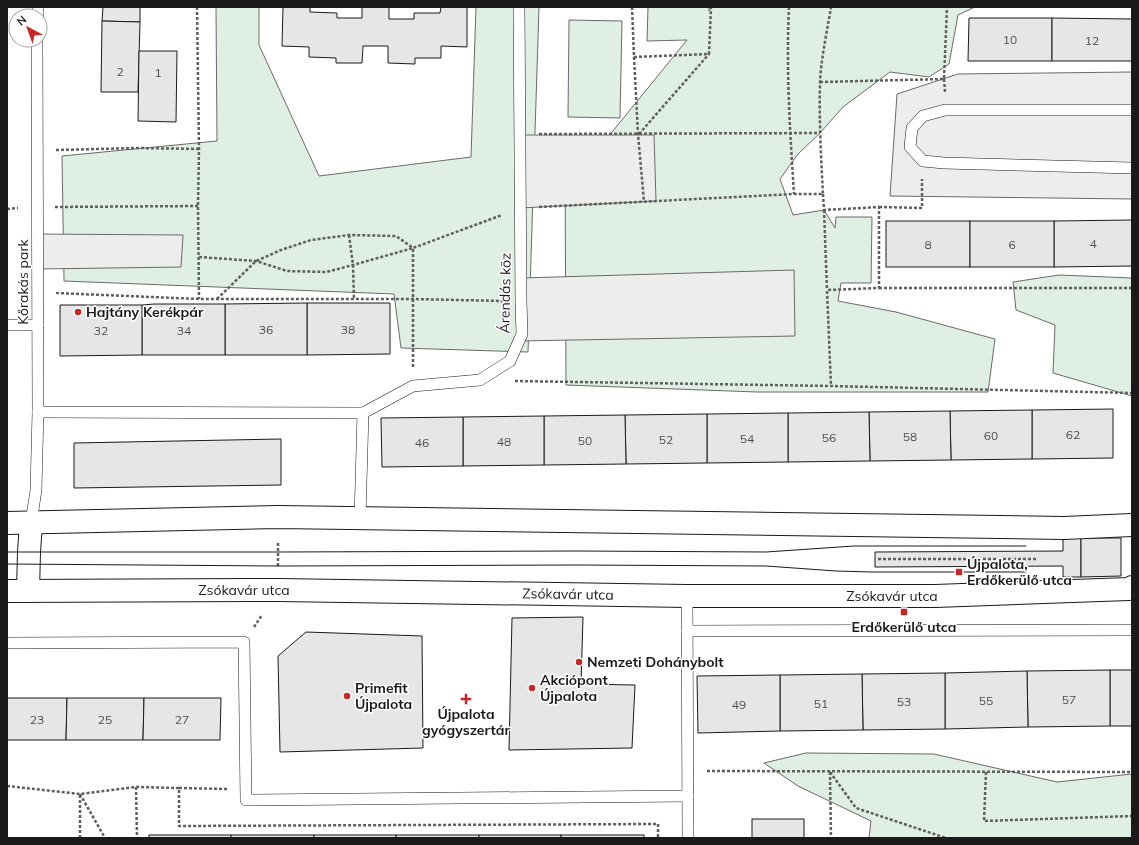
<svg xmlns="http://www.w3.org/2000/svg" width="1139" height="845" viewBox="0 0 1139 845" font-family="Mulish,sans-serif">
<rect width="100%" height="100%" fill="#fff"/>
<g fill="#e0efe3" stroke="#6a6a6a">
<polygon points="216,7 259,7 259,45 319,176 471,157 476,7 539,7 528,352 401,348 394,294 64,281 62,156 217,141"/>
<polygon points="648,7 709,7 709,11 711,7 975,7 958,15 949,64 929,77 890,72 843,107 820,133 798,154 780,179 793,215 824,210 835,228 836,217 872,217 871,283 841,283 838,301 896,312 995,339 988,392 757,392 566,385 565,157 599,148 687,40 647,41"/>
<polygon points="569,20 622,21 620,118 568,117"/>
<polygon points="1059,275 1132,278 1132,396 1053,373 1055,325 1016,310 1013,282"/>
<polygon points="806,753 934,754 1057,782 1132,774 1132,838 869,838 871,821 798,786 764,763"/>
</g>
<g fill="#ededed" stroke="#6a6a6a">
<polygon points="1132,72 1132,199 890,196 897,94 958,74"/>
<polygon points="520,135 654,135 656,201 521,208"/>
<polygon points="38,234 183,235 181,267 38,269"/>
<polygon points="794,270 795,336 518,341 521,278"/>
</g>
<g fill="#e6e6e6" stroke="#1a1a1a">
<polygon points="103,7 140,7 140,22 102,21"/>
<polygon points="283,7 310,7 310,12 337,13 337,18 362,18 362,7 389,7 389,19 414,19 414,13 440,13 441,7 467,7 467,47 441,46 441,58 415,58 415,64 388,63 388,46 363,46 362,63 336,63 336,58 309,57 309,47 282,46"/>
<polygon points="969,18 1052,18 1052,61 968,61"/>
<polygon points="1052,18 1132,19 1132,61 1052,61"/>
<polygon points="102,21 140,22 138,92 101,92"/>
<polygon points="139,51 177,51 176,122 138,121"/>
<polygon points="1132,220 1132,266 1054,267 1054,221"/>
<rect x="886" y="221" width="84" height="46"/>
<rect x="970" y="221" width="84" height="46"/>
<polygon points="307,303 390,303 390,354 307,355"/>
<polygon points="307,303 307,355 225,355 225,304"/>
<polygon points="154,304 225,304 225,355 142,355 142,305"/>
<polygon points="60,305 142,305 142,355 60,356"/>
<polygon points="1113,409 1113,458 1032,459 1032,410"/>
<polygon points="1032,410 1032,459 951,460 950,411"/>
<polygon points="950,411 951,460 870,461 869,412"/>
<polygon points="869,412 870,461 788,462 788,413"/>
<polygon points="788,413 788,462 707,463 707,414"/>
<polygon points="707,414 707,463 626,464 625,415"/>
<polygon points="625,415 626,464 544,465 544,416"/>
<polygon points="544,416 544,465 463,466 463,417"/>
<polygon points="463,417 463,466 382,467 381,418"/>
<polygon points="281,439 281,485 74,488 74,443"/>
<polygon points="1063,538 1081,538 1081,577 1063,577 1063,566 875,567 875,552 1063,551"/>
<polygon points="1081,538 1121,538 1121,576 1081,577"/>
<polygon points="583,617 581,684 635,685 632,748 509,750 512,618"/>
<polygon points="306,632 422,636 423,748 280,752 278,656"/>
<rect x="1110" y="670" width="22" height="56"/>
<polygon points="1110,670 1110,726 1028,727 1027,671"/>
<polygon points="1027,671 1028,727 945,729 945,673"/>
<polygon points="945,673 945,729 863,730 862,674"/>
<polygon points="862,674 863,730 780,731 780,675"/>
<polygon points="780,675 780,731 698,733 697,676"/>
<polygon points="7,698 67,698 66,740 7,740"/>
<polygon points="67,698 144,698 143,740 66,740"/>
<polygon points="144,698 221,698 220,740 143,740"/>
<rect x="752" y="819" width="52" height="19"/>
<rect x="149" y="835" width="82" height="3"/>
<rect x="231" y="835" width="83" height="3"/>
<rect x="314" y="835" width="82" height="3"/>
<rect x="396" y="835" width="83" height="3"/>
<rect x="479" y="835" width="82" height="3"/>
<rect x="561" y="835" width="83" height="3"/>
</g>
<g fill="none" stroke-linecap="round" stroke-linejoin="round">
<g stroke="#1a1a1a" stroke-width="12">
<g id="lane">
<polyline points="38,16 38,7"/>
<polyline points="1132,110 945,110 923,116 912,128 910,147 923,161 944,163 1132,168"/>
<polyline points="7,325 38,325"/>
<polyline points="38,412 363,413"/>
<polyline points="360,518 363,413 413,386 480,380 510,361 522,334 521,302 519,7"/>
<polyline points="31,523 36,490 38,412 37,40"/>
<polyline points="687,596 688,838"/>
<polyline points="687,631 1132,630"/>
<polyline points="7,643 244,642 246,800 688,796"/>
</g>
</g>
<g stroke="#1a1a1a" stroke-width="24">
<g id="secondary">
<polyline points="7,523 278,517 1064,528 1132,525"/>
<polyline points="7,591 278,590 687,596 935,596 1129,589 1132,587"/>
<polyline points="28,591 29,552 31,523"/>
</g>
</g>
<g stroke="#5f5f5f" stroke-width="2.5" stroke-dasharray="3 2" stroke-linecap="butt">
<polyline points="197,7 199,149 198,206 199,299"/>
<polyline points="632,7 634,57 709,54 711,7"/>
<path d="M789,7C786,69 790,132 794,194"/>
<polyline points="634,57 638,134 644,202"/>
<polyline points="944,79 945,92"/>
<polyline points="820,82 944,79 947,7"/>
<polyline points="539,134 820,133"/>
<polyline points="639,134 709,54"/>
<polyline points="56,150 138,148 199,149"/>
<polyline points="823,194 824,210 879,207 879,288 827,290 831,386"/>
<polyline points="55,207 198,206"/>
<path d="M539,207L794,194H823C821,157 819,120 820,83C821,58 827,32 831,7"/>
<polyline points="879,207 922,208 922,179"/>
<polyline points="7,209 18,208"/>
<polyline points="824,210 827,290"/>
<polyline points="349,235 353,265 354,299"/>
<polyline points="199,257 256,261 287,271 326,272 353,265 413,248 413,367"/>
<polyline points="879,288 1132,288"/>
<polyline points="56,293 199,299 413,299 503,301"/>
<polyline points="217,299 256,261 281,250 311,240 349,235 396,236 413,248 502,215"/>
<polyline points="515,381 831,386 1132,393"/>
<polyline points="878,559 1038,559"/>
<polyline points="278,566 278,541"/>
<polyline points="254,627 262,615"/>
<polyline points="707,771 1132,772"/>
<polyline points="830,772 856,808 946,838"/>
<polyline points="830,772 831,838"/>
<polyline points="986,772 984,821 1132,816"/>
<polyline points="7,786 80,794 136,787 179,788 179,826 658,824 658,838"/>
<polyline points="136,787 137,838"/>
<polyline points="179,788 227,789"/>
<polyline points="80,794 105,838"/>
<polyline points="80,838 80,794"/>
</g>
<use href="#lane" stroke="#fff" stroke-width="11"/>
<use href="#secondary" stroke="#fff" stroke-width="22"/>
<g stroke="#1a1a1a" stroke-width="1">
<polyline points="7,552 278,552 577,551 766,552 854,546 1026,546"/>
<polyline points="7,564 278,566 577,565 766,566 836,571 871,572 1026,572"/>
</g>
</g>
<g fill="#c62828" stroke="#fff" stroke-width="1.5">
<circle cx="78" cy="312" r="4"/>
<rect x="955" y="568" width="8" height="8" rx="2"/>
<rect x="900" y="608" width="8" height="8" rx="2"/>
<circle cx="579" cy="662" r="4"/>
<circle cx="532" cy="688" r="4"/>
<circle cx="347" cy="696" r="4"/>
<path d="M464 693h4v4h4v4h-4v4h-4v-4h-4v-4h4z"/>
</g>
<g text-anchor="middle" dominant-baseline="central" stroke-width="3" stroke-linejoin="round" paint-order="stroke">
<g font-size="12" fill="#4d4d4d">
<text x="1010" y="39">10</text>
<text x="1092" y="40">12</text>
<text x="120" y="71">2</text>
<text x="158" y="72">1</text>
<text x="1093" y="243">4</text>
<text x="928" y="244">8</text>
<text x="1012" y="244">6</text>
<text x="266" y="329">36</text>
<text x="348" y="329">38</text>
<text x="101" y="330">32</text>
<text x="184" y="330">34</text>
<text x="1073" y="434">62</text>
<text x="991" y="435">60</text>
<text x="910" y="436">58</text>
<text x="829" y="437">56</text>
<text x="747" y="438">54</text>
<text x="666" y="439">52</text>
<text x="585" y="440">50</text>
<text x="504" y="441">48</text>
<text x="422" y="442">46</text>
<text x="1069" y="699">57</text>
<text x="986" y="700">55</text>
<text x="904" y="701">53</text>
<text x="821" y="703">51</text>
<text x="739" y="704">49</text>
<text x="37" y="719">23</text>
<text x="105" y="719">25</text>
<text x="182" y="719">27</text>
</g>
<g font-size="14" fill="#1a1a1a" stroke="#fff">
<text transform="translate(23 282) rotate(-90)">Kőrakás park</text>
<text transform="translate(505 293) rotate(-89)">Árendás köz</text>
<text x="244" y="590">Zsókavár utca</text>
<text transform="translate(568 594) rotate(1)">Zsókavár utca</text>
<text x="892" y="596">Zsókavár utca</text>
</g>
<g font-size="14" font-weight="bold" fill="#1a1a1a" stroke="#fff" text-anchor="start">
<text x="86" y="312">Hajtány Kerékpár</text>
<text x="967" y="564">Újpalota,<tspan x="967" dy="16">Erdőkerülő utca</tspan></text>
<text x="904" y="627" text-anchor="middle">Erdőkerülő utca</text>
<text x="587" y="662">Nemzeti Dohánybolt</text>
<text x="540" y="680">Akciópont<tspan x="540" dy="16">Újpalota</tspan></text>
<text x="355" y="688">Primefit<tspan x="355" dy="16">Újpalota</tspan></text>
<text x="466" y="714" text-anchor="middle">Újpalota<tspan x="466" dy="16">gyógyszertár</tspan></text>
</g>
</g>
<rect width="1139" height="845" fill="none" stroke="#1a1a1a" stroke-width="16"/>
<g transform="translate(28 28) rotate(319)"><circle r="19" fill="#ffffff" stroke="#a3a3a3"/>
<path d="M0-3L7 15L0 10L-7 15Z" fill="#c62828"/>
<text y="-6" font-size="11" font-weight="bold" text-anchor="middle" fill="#1a1a1a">N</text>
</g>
</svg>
